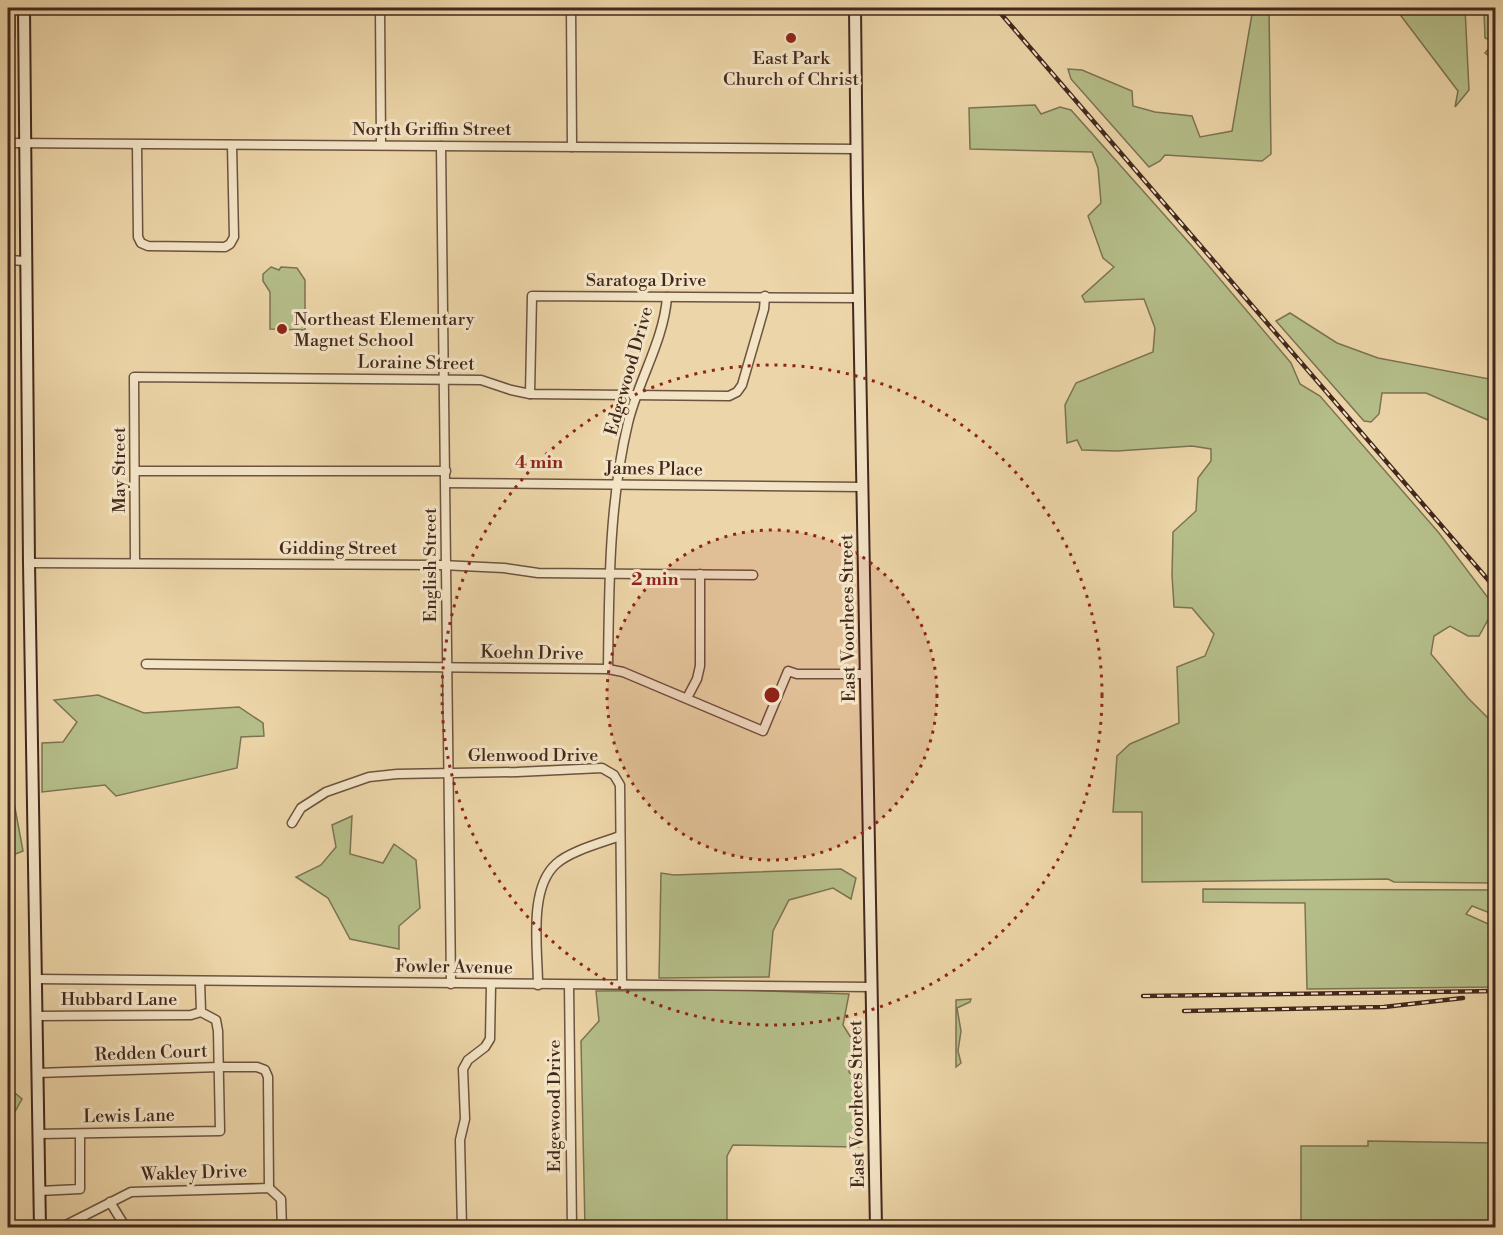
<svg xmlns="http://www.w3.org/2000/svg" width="1503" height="1235" viewBox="0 0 1503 1235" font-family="'Libre Bodoni',serif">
<rect width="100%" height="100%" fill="#ecd5a8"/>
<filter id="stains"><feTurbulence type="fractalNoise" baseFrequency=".00333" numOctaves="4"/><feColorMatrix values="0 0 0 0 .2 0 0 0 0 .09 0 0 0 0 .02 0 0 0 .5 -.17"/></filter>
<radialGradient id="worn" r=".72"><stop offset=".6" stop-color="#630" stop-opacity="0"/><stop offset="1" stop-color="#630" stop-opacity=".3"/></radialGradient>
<g fill="#b5be89" stroke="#7c7353" stroke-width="1.5">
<rect x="8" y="8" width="7" height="30"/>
<polygon points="1253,8 1269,8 1271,154 1262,161 1165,155 1160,161 1149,167 1071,79 1068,69 1082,70 1132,91 1133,106 1155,112 1192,116 1200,137 1232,131"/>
<polygon points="1395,8 1465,8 1469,90 1455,107 1458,91"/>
<polygon points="1478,8 1495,8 1495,61 1485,53 1495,42 1485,38 1484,12"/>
<polygon points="1035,105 1041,114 1060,107 1071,110 1192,246 1291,363 1300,384 1320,396 1439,533 1495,607 1479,636 1468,636 1450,626 1434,636 1431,654 1468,698 1495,725 1495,883 1394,882 1388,879 1142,882 1142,812 1113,812 1117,756 1130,744 1179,723 1177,667 1205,656 1214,634 1192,608 1174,607 1172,575 1173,532 1196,511 1198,478 1211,461 1211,449 1192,446 1117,451 1082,450 1077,440 1067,443 1065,405 1076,383 1153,352 1155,328 1144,299 1085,302 1082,296 1114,267 1103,258 1088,216 1101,203 1098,168 1092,152 970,149 969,108"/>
<polygon points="271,267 279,270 281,267 297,268 305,280 305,330 270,329 270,292 263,281 263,274"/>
<polygon points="1290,313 1337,343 1378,358 1495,380 1495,423 1426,393 1382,393 1379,414 1371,422 1364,421 1276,321"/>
<polygon points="98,695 144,713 239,707 263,723 264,736 241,737 237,768 116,796 105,785 42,792 42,743 63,742 77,722 54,700"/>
<polygon points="10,781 23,851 8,857 8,782"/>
<polygon points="352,816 350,854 383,863 394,844 416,860 420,908 399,926 399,949 350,939 328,898 296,877 321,865 336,847 332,825"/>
<polygon points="841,869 856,878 851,899 833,888 789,900 773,931 769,977 659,978 661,873 674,875"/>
<polygon points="1203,889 1495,890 1495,915 1472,906 1466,914 1495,927 1495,987 1307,989 1305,903 1203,902"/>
<polygon points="744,990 849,994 843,1025 853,1041 849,1072 856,1080 852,1106 858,1121 859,1147 733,1145 727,1156 727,1227 585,1227 581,1041 599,1021 596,991"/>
<polygon points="971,999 970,1002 957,1008 961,1031 958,1051 961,1063 956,1067 956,1000"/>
<polygon points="8,1087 22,1099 12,1117 8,1118"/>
<polygon points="1368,1141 1495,1143 1495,1227 1301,1227 1301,1146 1368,1146"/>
</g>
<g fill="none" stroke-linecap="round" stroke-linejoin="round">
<g stroke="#6d5340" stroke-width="11">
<g id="street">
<polyline points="380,8 381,145"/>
<polyline points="571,8 572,147"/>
<polyline points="8,143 856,149"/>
<polyline points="137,145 138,237 141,243 148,246 225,247 230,244 234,237 232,145"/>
<polyline points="441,146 451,984"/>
<polyline points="8,260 26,261"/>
<polyline points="530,394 532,296 859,298"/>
<polyline points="136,471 446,471"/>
<polyline points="446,483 862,487"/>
<polyline points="29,563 441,565 504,568 538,573 753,575"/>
<polyline points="135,563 134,377 481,380 511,390 530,394 729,396 737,392 742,385 764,309 765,296"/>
<polyline points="146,664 608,669 623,672 763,731 788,671 797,674 865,674"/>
<path d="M608,669C609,588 609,502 628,423C638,381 664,340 667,297"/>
<polyline points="687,698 697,679 700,666 700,574"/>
<polyline points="292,823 301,808 326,792 369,777 397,774 517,772 602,768 614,775 620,785 622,985"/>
<polyline points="36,979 872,987"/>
<path d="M538,985C538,950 528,889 556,864C570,851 601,843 620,836"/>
<polyline points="569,985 572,1228"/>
<polyline points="36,1016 191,1015 201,1012"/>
<polyline points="37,1073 219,1067 257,1067 265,1070 268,1077 269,1188"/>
<polyline points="39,1134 220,1131 218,1031 216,1020 201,1012 200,981"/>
<polyline points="39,1191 80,1189 80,1134"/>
<polyline points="110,1202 126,1228"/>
<polyline points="40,1226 64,1226 131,1192 269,1188 281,1199 282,1228"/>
<polyline points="462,1228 460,1140 465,1119 463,1069 468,1060 485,1047 490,1039 491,985"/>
</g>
</g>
<g stroke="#43281d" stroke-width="14">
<g id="secondary">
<polyline points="24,8 29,563 40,1228"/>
<polyline points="855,8 857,194 876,1228"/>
</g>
</g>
<use href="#street" stroke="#f3e4c6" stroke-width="8"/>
<use href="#secondary" stroke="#f3e4c6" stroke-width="10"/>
<g stroke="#43281d" stroke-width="4.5">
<g id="rail">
<polyline points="996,8 1496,589"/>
<polyline points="1143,996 1496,991"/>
<polyline points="1184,1011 1384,1007 1463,998"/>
</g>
</g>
<use href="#rail" stroke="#f3e4c6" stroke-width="2" stroke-dasharray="7" stroke-linecap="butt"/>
</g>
<circle cx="772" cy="695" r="165" fill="#8f2418" fill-opacity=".12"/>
<g fill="none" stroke="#8f2418" stroke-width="3" stroke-dasharray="3 6">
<circle cx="772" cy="695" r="165"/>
<circle cx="772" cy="695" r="330"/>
</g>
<g fill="#8f2418" stroke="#f3e4c6" stroke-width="2">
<circle cx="791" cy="38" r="6"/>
<circle cx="282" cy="329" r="6"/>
</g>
<g text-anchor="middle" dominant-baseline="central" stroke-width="6" stroke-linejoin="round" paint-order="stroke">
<g font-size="18" fill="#43281d" stroke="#f3e4c6">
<text x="791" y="58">East Park<tspan x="791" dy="21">Church of Christ</tspan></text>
<text x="294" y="319" text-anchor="start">Northeast Elementary<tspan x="294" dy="21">Magnet School</tspan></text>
</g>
<g font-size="18" fill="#43281d" stroke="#f3e4c6">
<text x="432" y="129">North Griffin Street</text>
<text x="646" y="280">Saratoga Drive</text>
<text transform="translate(416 363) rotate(1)">Loraine Street</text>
<text transform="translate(629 371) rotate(-74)">Edgewood Drive</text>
<text transform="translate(654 469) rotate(1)">James Place</text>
<text transform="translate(119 470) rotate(-90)">May Street</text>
<text x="338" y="548">Gidding Street</text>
<text transform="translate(430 565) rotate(-90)">English Street</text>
<text transform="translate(848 618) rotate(-91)">East Voorhees Street</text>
<text transform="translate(532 653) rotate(1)">Koehn Drive</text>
<text x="533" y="755">Glenwood Drive</text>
<text transform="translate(454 967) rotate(1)">Fowler Avenue</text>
<text x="119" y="999">Hubbard Lane</text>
<text transform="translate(151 1053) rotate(-2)">Redden Court</text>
<text transform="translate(857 1104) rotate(-91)">East Voorhees Street</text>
<text transform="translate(554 1106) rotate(-90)">Edgewood Drive</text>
<text transform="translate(129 1116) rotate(-1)">Lewis Lane</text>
<text transform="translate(194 1173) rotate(-2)">Wakley Drive</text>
</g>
</g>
<circle cx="772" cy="695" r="9" fill="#8f2418" stroke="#f3e4c6" stroke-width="3"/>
<g font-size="18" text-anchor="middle" font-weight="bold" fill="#8f2418" stroke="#f3e4c6" stroke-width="6" stroke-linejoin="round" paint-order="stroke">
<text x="539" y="468">4 min</text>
<text x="655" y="585">2 min</text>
</g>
<rect width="1503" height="1235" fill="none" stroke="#ecd5a8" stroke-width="30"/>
<rect x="9" y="9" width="1485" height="1217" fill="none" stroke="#43281d" stroke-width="3"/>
<rect x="15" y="15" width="1473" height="1205" fill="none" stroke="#43281d" stroke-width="1.5"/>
<rect width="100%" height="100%" filter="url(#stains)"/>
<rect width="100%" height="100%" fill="url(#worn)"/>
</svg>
